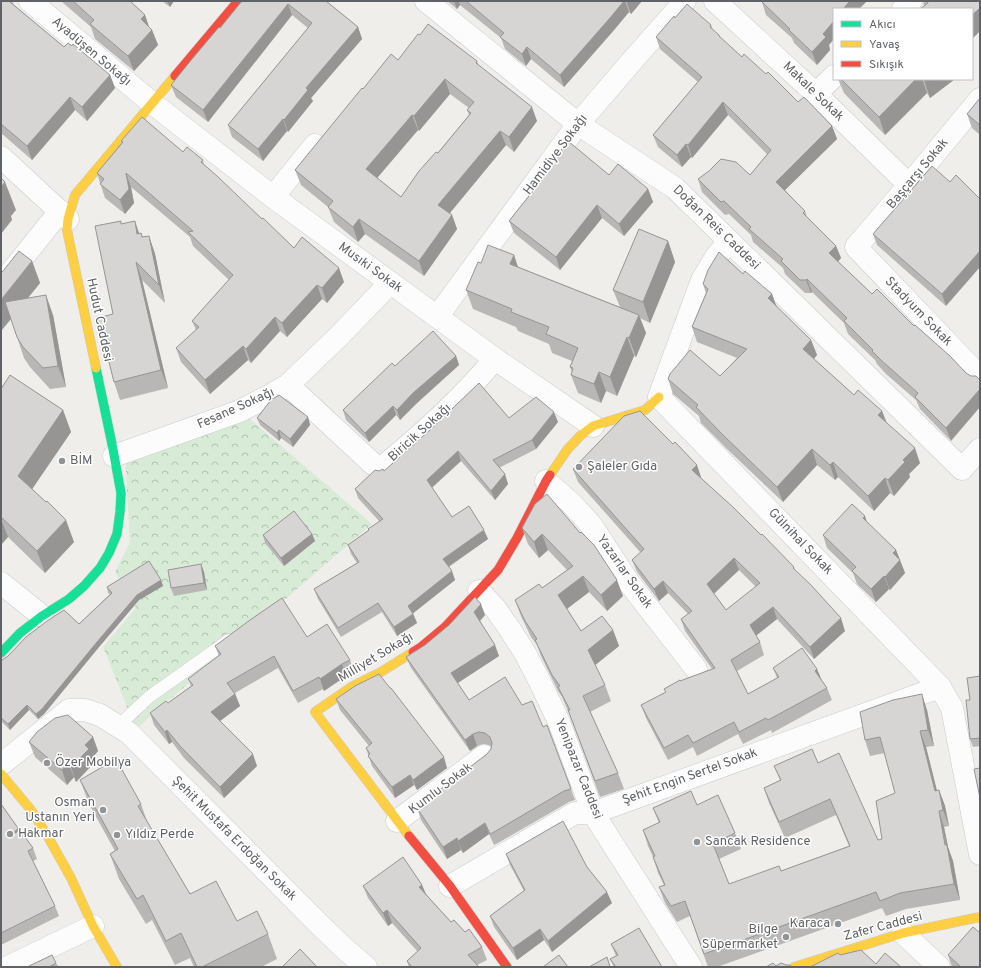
<svg xmlns="http://www.w3.org/2000/svg" width="981" height="968" viewBox="0 0 981 968" font-family="Overpass,sans-serif">
<defs>
<pattern id="park-crowns" width="20" height="18" patternUnits="userSpaceOnUse"><rect width="20" height="18" fill="#d8ebd6"/><path d="M2 6a3 3 0 1 1 6 0M12 15a3 3 0 1 1 6 0" fill="none" stroke="#b2c2b1"/></pattern>
</defs>
<rect width="100%" height="100%" fill="#efeeea"/>
<polygon fill="url(#park-crowns)" points="237,408 372,524 136,729 103,647 136,608 115,572 130,543 125,456"/>
<g fill="none" stroke-linecap="round" stroke-linejoin="round">
<g stroke="#cbcccc" stroke-width="13">
<polyline id="lane" points="118,726 149,697 229,640"/>
</g>
<g stroke="#cbcccc" stroke-width="23">
<g id="street">
<polyline points="30,1 152,103 273,197 495,359 593,426"/>
<polyline points="426,1 578,124 675,188 962,469 980,449"/>
<polyline points="715,1 816,94 909,185"/>
<polyline points="903,9 911,1"/>
<polyline points="816,94 834,76"/>
<polyline points="980,99 909,185 856,247 980,377"/>
<polyline points="1,157 68,219"/>
<polyline points="273,197 315,145"/>
<polyline points="729,241 716,257 702,280 659,397 940,687 952,708 980,854"/>
<polyline points="1,285 60,211"/>
<polyline points="437,317 578,124 632,61 685,1"/>
<path d="M288,385L373,464L381,468C422,435 461,399 495,359"/>
<polyline points="114,456 240,411 265,398 288,385 339,336 390,283"/>
<polyline points="546,481 572,504 592,526 627,580 696,669"/>
<polyline points="1,583 42,616"/>
<polyline points="479,591 495,608 509,628 525,653 541,684 559,722 593,813 691,967"/>
<polyline points="3,763 69,710 85,710 100,715 129,733 318,923 346,950 366,967"/>
<polyline points="397,821 484,756"/>
<polyline points="450,886 575,813 593,813 940,687"/>
<polyline points="903,933 939,967"/>
<polyline points="8,967 93,926"/>
</g>
</g>
<g stroke="#cacacb" stroke-width="10">
<polyline id="fast" points="1,653 20,633 42,616 69,599 84,586 100,568 109,553 117,534 120,512 121,493 112,444 96,368"/>
</g>
<g stroke="#cacacb" stroke-width="10">
<g id="slow">
<polyline points="96,368 67,230 68,219 75,195 175,76"/>
<polyline points="550,475 567,450 580,436 593,426 645,410 659,397"/>
<polyline points="1,774 31,810 47,835 71,878 93,926 117,967"/>
<polyline points="409,836 315,712 353,686 381,672 413,652"/>
<polyline points="794,967 903,933 980,917"/>
</g>
</g>
<g stroke="#cacacb" stroke-width="10">
<g id="jam">
<polyline points="175,76 238,1"/>
<polyline points="413,652 421,647 445,627 498,570 517,538 546,481 550,475"/>
<polyline points="409,836 450,886 507,967"/>
</g>
</g>
<use href="#lane" stroke="#fdfcfc" stroke-width="12"/>
<use href="#street" stroke="#fdfcfc" stroke-width="22"/>
<use href="#fast" stroke="#16e098" stroke-width="9"/>
<use href="#slow" stroke="#ffcf43" stroke-width="9"/>
<use href="#jam" stroke="#f24e42" stroke-width="9"/>
</g>
<g fill="#b8b7b5" fill-rule="evenodd">
<polygon points="1,1 12,1 14,5 64,47 110,75 115,88 87,121 75,110 32,160 1,133"/>
<polygon points="61,1 130,1 145,15 149,27 152,30 158,45 134,71 95,39 91,27"/>
<polygon points="162,1 174,1 170,7"/>
<polygon points="242,1 326,1 358,27 362,39 311,98 313,101 288,132 287,131 263,161 232,137 228,125 308,28 292,15 208,122 176,97 171,85 220,28"/>
<polygon points="447,1 642,1 631,14 629,12 614,30 564,87 531,59 526,66 505,49 501,38 460,5 457,9"/>
<polygon points="762,1 867,1 859,9 834,9 829,45 830,50 817,65 794,43 792,38 766,15 762,2"/>
<polygon points="923,1 980,1 980,31 972,39 924,6"/>
<polygon points="675,18 711,25 713,30 720,38 742,57 798,102 832,126 837,139 785,190 805,211 807,217 836,246 841,258 838,262 872,294 914,326 951,441 920,409 916,400 886,374 877,364 875,360 848,334 844,323 812,292 811,293 805,293 785,274 783,268 753,242 751,235 729,214 725,215 702,192 698,179 750,175 767,154 728,115 692,158 691,157 682,167 658,147 653,135 698,82 660,49 656,37"/>
<path d="M420,35L477,61L479,66L537,121L514,152L506,145L450,213L452,215L457,229L424,276L365,234L358,242L334,222L328,207L301,185L295,170L363,89L398,60ZM450,94L469,108L467,110L469,115L401,197L377,178L418,130L419,131Z"/>
<polygon points="838,79 955,79 930,98 927,93 885,135 844,93"/>
<polygon points="980,98 980,135 972,128 967,114"/>
<polygon points="121,141 183,152 203,160 204,165 262,219 294,248 344,282 327,303 322,299 287,337 280,331 251,363 248,360 210,394 181,362 176,348 196,330 192,321 229,280 193,246 190,237 131,187 134,203 125,214 105,198 97,173 122,142"/>
<polygon points="932,166 946,306 877,245 873,234"/>
<polygon points="542,175 609,175 648,189 653,202 624,236 602,218 560,270 514,233 509,221 543,178"/>
<polygon points="122,224 139,234 141,233 143,237 149,236 155,254 165,303 142,280 168,388 120,400 114,382 113,314"/>
<polygon points="668,241 675,262 650,323 640,318 646,333 636,357 634,356 617,396 606,391 601,403 578,393 571,375 572,372 570,367 572,361 552,353 549,344 518,331 516,327 473,309 466,290 481,263 514,255 518,267 620,307 613,290"/>
<polygon points="32,261 40,283 28,298 53,315 66,387 50,389 30,367 24,358 11,319 1,331 1,273"/>
<polygon points="743,274 772,294 777,307 811,340 817,355 814,359 854,395 882,411 886,422 920,463 909,474 910,477 894,496 890,493 874,511 838,477 835,480 817,465 783,502 727,449 701,423 699,416 673,394 668,379 720,376 737,358 697,342 692,327 706,293 703,284"/>
<polygon points="456,356 459,365 417,403 400,420 396,415 369,442 346,420 343,410 395,366"/>
<polygon points="1,389 63,410 71,432 32,489 74,542 45,573 8,537 1,545"/>
<polygon points="308,417 310,425 293,447 281,438 279,441 260,425 257,418"/>
<polygon points="509,418 558,422 536,449 499,468 508,484 495,500 461,461 432,488 452,517 488,539 449,567 455,580 413,613 417,623 397,636 382,612 341,637 318,599 314,589 357,563 351,554 348,545 369,530 379,521 358,498 355,489 379,471 384,471"/>
<path d="M573,469L701,477V478L794,567L795,570L845,631L814,659L777,619L756,636L760,642L764,655L737,671L748,694L777,678L773,668L817,669L821,679L827,688L832,700L772,733L771,730L743,744L738,734L697,756L693,747L668,760L646,718L641,705L666,692L664,689L680,681L712,669L685,631L681,619L688,614L668,593L659,601L637,572L632,560L641,553L578,482ZM739,570L756,587L726,610L714,594Z"/>
<polygon points="535,504 623,596 607,611 589,592 567,609 581,631 613,630 619,646 595,665 605,685 611,701 590,712 618,773 624,789 600,797 569,713 562,697 558,691 541,656 537,645 531,637 521,616 515,600 542,588 567,570 548,550 539,558 528,544 522,528"/>
<polygon points="312,534 315,541 284,566 265,543 263,535"/>
<polygon points="823,535 896,550 905,573 890,590 889,589 876,602 857,584 853,573 827,548"/>
<polygon points="201,564 204,572 207,590 174,596 171,588"/>
<polygon points="161,580 163,586 139,600 99,647 44,714 38,719 29,710 10,730 1,721 1,660 2,660 79,624 110,594 108,593 107,587"/>
<polygon points="485,615 480,621 499,656 458,683 469,700 522,705 543,727 547,725 575,800 569,802 498,843 494,845 489,834 463,853 461,850 447,859 421,820 417,808 428,800 428,799 487,754 491,749 492,747 489,745 483,744 477,746 470,751 411,668 406,657 425,645"/>
<polygon points="307,637 350,660 354,672 346,676 324,691 323,689 298,703 278,668 235,693 240,706 220,721 257,766 224,798 184,758 172,742 169,744 154,725 150,713 168,703 191,686 188,679 219,656 215,646"/>
<polygon points="980,676 980,746 973,747 970,739"/>
<polygon points="336,699 447,768 417,790 414,785 395,798 372,766 366,748 369,746 340,710"/>
<polygon points="927,710 934,746 926,747 937,791 939,790 945,806 949,826 944,827 948,847 953,861 960,900 906,909 886,916 882,908 717,967 708,967 690,916 677,922 665,903 659,887 664,885 658,873 653,857 648,846 643,830 659,823 653,808 697,805 735,833 741,849 719,859 729,884 781,871 849,846 836,815 785,838 769,803 764,788 780,780 774,766 818,763 878,840 882,839 895,793 885,753 870,756 865,740"/>
<polygon points="93,737 98,751 92,758 94,763 76,782 74,777 67,785 35,757 29,742"/>
<polygon points="80,780 141,804 148,824 190,894 237,921 268,934 277,959 261,967 194,967 190,958 175,965 152,920 146,924 119,879 110,854 115,851 89,804"/>
<polygon points="1,804 18,828 19,831 33,848 37,859 33,861 55,906 59,916 1,945"/>
<polygon points="506,854 587,867 612,903 552,952 544,940 517,960 494,927 490,916 524,891 510,865"/>
<polygon points="422,885 426,894 451,922 465,932 482,947 487,960 477,965 479,967 409,967 407,961 418,952 392,923 388,926 368,898 363,886"/>
<polygon points="611,944 662,967 614,967 610,959 616,956"/>
<polygon points="948,955 980,967 952,967"/>
<polygon points="56,963 58,966 57,967 27,967"/>
</g>
<g fill="#969594">
<polygon points="167,1 174,1 170,7"/>
<polygon points="454,1 459,1 460,5 457,9"/>
<polygon points="624,1 625,1 629,12 614,30 564,87 560,75"/>
<polygon points="628,1 642,1 631,14 627,3"/>
<polygon points="850,1 867,1 859,9 843,9"/>
<polygon points="288,4 292,15 208,122 203,110"/>
<polygon points="980,8 980,31 972,39 972,15"/>
<polygon points="145,15 150,30 141,19"/>
<polygon points="834,21 834,39 829,45 830,50 817,65 812,52 823,34"/>
<polygon points="358,27 362,39 311,98 313,101 288,132 284,120 306,88"/>
<polygon points="152,30 158,45 134,71 128,56"/>
<polygon points="527,47 531,59 526,66 522,54"/>
<polygon points="110,75 115,88 87,121 82,107"/>
<polygon points="445,79 450,94 419,131 414,116"/>
<polygon points="916,79 922,79 927,93 885,135 879,117"/>
<polygon points="925,79 955,79 930,98 924,80"/>
<polygon points="70,97 75,110 32,160 27,146"/>
<polygon points="723,102 728,115 692,158 688,145"/>
<polygon points="532,107 537,121 514,152 509,137"/>
<polygon points="412,115 418,130 372,184 366,169"/>
<polygon points="283,119 287,131 263,161 258,149"/>
<polygon points="832,126 837,139 781,194 776,182"/>
<polygon points="500,131 506,145 444,220 438,205"/>
<polygon points="686,144 691,157 682,167 677,155"/>
<polygon points="126,173 131,187 134,203 125,214 120,200"/>
<polygon points="5,182 16,210 11,216 12,220 1,234 1,187"/>
<polygon points="648,189 653,202 624,236 619,224"/>
<polygon points="597,205 602,218 560,270 556,257"/>
<polygon points="452,215 457,229 424,276 419,261"/>
<polygon points="359,219 365,234 358,242 353,227"/>
<polygon points="135,221 141,239 137,234"/>
<polygon points="149,236 155,254 165,303 159,285"/>
<polygon points="668,241 675,262 650,323 643,302"/>
<polygon points="836,246 841,258 834,266 829,253"/>
<polygon points="980,251 980,267 946,306 942,294"/>
<polygon points="514,255 520,274 510,264"/>
<polygon points="32,261 40,283 1,331 1,300"/>
<polygon points="136,262 142,280 168,388 161,370"/>
<polygon points="339,268 344,282 327,303 322,288"/>
<polygon points="807,279 812,292 811,293 806,280"/>
<polygon points="317,285 322,299 287,337 282,323"/>
<polygon points="772,294 777,309 768,298"/>
<polygon points="46,295 53,315 66,387 58,366"/>
<polygon points="639,315 646,333 636,357 629,338"/>
<polygon points="275,317 280,331 251,363 246,349"/>
<polygon points="627,337 634,356 617,396 610,377"/>
<polygon points="811,340 817,355 809,364 803,349"/>
<polygon points="243,346 248,360 210,394 205,380"/>
<polygon points="456,356 459,365 417,403 400,420 397,410 413,393"/>
<polygon points="599,372 606,391 601,403 594,384"/>
<polygon points="980,389 980,407 951,441 946,428"/>
<polygon points="393,406 396,415 369,442 365,433"/>
<polygon points="63,410 71,432 26,498 18,476"/>
<polygon points="882,411 888,426 878,415"/>
<polygon points="554,412 558,422 536,449 532,440"/>
<polygon points="308,417 310,425 293,447 290,439"/>
<polygon points="279,430 281,438 279,441 277,433"/>
<polygon points="915,448 920,463 909,474 910,477 894,496 888,480 903,460"/>
<polygon points="812,449 817,465 783,502 777,487"/>
<polygon points="458,451 461,461 430,489 427,480"/>
<polygon points="833,462 838,477 835,480 830,465"/>
<polygon points="697,465 701,477 696,482 692,470"/>
<polygon points="505,474 508,484 495,500 491,491"/>
<polygon points="885,478 890,493 874,511 868,496"/>
<polygon points="865,516 869,529 863,518"/>
<polygon points="1,519 8,537 1,545"/>
<polygon points="66,520 74,542 45,573 37,551"/>
<polygon points="484,530 488,539 446,568 443,559"/>
<polygon points="312,534 315,541 284,566 281,558"/>
<polygon points="542,534 548,550 539,558 534,542"/>
<polygon points="896,550 905,573 890,590 885,577 893,553"/>
<polygon points="734,558 739,570 711,596 707,584"/>
<polygon points="201,564 204,572 207,590 204,583"/>
<polygon points="452,571 455,580 411,615 408,606"/>
<polygon points="583,576 589,592 564,611 558,595"/>
<polygon points="884,576 889,589 876,602 871,589"/>
<polygon points="161,580 163,586 139,600 99,647 44,714 38,719 36,714 137,595"/>
<polygon points="617,580 623,596 607,611 601,595"/>
<polygon points="663,581 668,593 659,601 654,589"/>
<polygon points="481,604 485,615 478,623 474,612"/>
<polygon points="773,607 777,619 754,637 750,625"/>
<polygon points="413,614 417,623 397,636 394,627"/>
<polygon points="841,618 845,631 814,659 810,647"/>
<polygon points="613,630 619,646 594,666 588,650"/>
<polygon points="495,645 499,656 456,684 451,673"/>
<polygon points="342,664 346,676 324,691 320,679"/>
<polygon points="817,669 822,681 815,671"/>
<polygon points="235,694 240,706 216,724 211,712"/>
<polygon points="922,694 927,710 934,746 928,730"/>
<polygon points="27,705 29,710 10,730 8,724"/>
<polygon points="167,730 172,742 169,744 165,732"/>
<polygon points="920,731 926,747 941,807 935,791"/>
<polygon points="473,734 477,746 470,751 465,740"/>
<polygon points="93,737 98,751 92,758 94,763 76,782 71,767 85,745"/>
<polygon points="253,754 257,766 224,798 220,787"/>
<polygon points="444,757 447,768 417,790 413,780"/>
<polygon points="68,763 74,777 67,785 62,770"/>
<polygon points="410,775 414,785 395,798 392,787"/>
<polygon points="939,790 945,806 949,826 943,810"/>
<polygon points="939,811 944,827 948,847 953,861 960,900 954,884"/>
<polygon points="485,823 489,834 463,853 458,841"/>
<polygon points="18,828 22,839 12,835"/>
<polygon points="457,838 461,850 447,859 443,847"/>
<polygon points="422,885 427,897 419,887"/>
<polygon points="607,892 612,903 552,952 548,941"/>
<polygon points="387,910 392,923 388,926 383,913"/>
<polygon points="540,929 544,940 517,960 513,948"/>
</g>
<g fill="#d6d5d3" stroke="#969594" fill-rule="evenodd">
<polygon points="1,1 10,1 10,2 64,47 68,43 72,46 73,44 110,75 82,107 70,97 27,146 1,124"/>
<polygon points="73,1 130,1 145,15 141,19 152,30 128,56 90,24 94,20"/>
<polygon points="242,1 326,1 358,27 306,88 308,90 284,120 283,119 258,149 228,125 312,23 288,4 203,110 171,85 192,59 219,27 220,28"/>
<polygon points="466,1 624,1 610,18 560,75 527,47 522,54 500,37 504,33"/>
<polygon points="762,1 850,1 843,9 834,9 834,21 823,34 826,37 812,52 789,30 790,29 762,2"/>
<polygon points="927,1 980,1 980,8 972,15 972,9 920,9 928,3"/>
<polygon points="687,4 711,25 710,27 719,35 719,36 742,57 744,54 766,74 768,72 798,102 804,97 832,126 776,182 805,211 803,213 836,246 829,253 872,294 877,289 914,326 915,325 950,356 966,373 971,376 976,376 980,380 980,389 946,428 915,397 918,393 882,361 872,351 873,350 844,321 847,318 807,279 806,280 800,280 781,261 783,259 749,229 751,227 724,201 721,202 698,179 709,171 721,159 736,162 750,175 771,150 723,102 688,145 686,144 677,155 653,135 702,77 656,37 674,16 675,18"/>
<path d="M428,24L477,61L476,63L532,107L509,137L500,131L438,205L452,215L419,261L359,219L353,227L328,207L333,201L295,170L362,88L363,89L391,54L398,60L418,34L420,35ZM445,79L474,102L467,110L471,113L438,153L436,152L419,171L401,197L366,169L412,115L414,116Z"/>
<polygon points="841,79 916,79 879,117"/>
<polygon points="980,98 980,125 967,114"/>
<polygon points="142,117 183,152 187,147 203,160 201,162 217,176 262,219 263,218 294,248 302,237 339,268 322,288 317,285 282,323 275,317 246,349 243,346 205,380 176,348 199,327 192,321 233,275 188,232 193,231 126,173 129,189 120,200 100,184 104,179 97,173 123,142 121,141"/>
<polygon points="568,141 609,175 618,164 648,189 619,224 597,205 556,257 509,221 544,177 542,175"/>
<polygon points="932,166 950,182 956,175 980,199 980,251 942,294 873,234"/>
<polygon points="1,178 5,182 1,187"/>
<polygon points="121,221 121,224 135,221 137,234 141,233 142,237 149,236 159,285 136,262 161,370 114,382 98,318 113,314 95,226"/>
<polygon points="639,229 668,241 643,302 613,290"/>
<polygon points="488,245 514,255 510,264 639,315 629,338 627,337 610,377 599,372 594,384 571,375 573,368 570,367 578,348 546,334 549,327 511,312 512,309 466,290 478,262 481,263"/>
<polygon points="19,251 32,261 1,300 1,273 3,271"/>
<polygon points="719,252 743,274 745,271 772,294 768,298 811,340 803,349 854,395 858,390 882,411 878,415 915,448 903,460 905,462 888,480 885,478 868,496 833,462 830,465 812,449 777,487 722,434 696,407 698,405 668,379 670,374 690,350 720,376 747,349 692,327 708,289 703,284 708,270"/>
<polygon points="46,295 58,366 43,368 23,347 17,337 5,302"/>
<polygon points="433,331 456,356 413,393 397,410 393,406 365,433 343,410 392,363 395,366"/>
<polygon points="10,375 63,410 18,476 46,502 47,501 66,520 37,551 1,517 1,389"/>
<polygon points="479,383 509,418 536,397 554,412 532,440 493,460 505,474 491,491 458,451 427,480 452,517 469,506 484,530 443,559 452,571 408,606 413,614 394,627 378,603 338,628 314,589 359,562 348,545 369,530 368,529 383,519 355,489 375,470 379,471 383,469 384,471 431,429"/>
<polygon points="279,395 308,417 290,439 279,430 277,433 257,418 271,400"/>
<path d="M640,411L673,444L675,442L697,465L692,470L734,508L761,535L762,534L794,567L793,568L810,584L841,618L810,647L773,607L750,625L760,642L731,660L748,694L779,677L773,668L802,648L817,669L815,671L827,688L768,720L766,718L739,732L734,722L693,743L688,735L664,748L641,705L666,692L664,689L680,680V681L715,668L681,619L692,611L663,581L654,589L632,560L644,549L573,469L624,416ZM734,558L760,583L726,610L707,584Z"/>
<polygon points="547,494 580,533 581,532 594,545 617,580 601,595 583,576 558,595 581,631 602,616 613,630 588,650 605,685 583,696 618,773 595,781 568,710 570,710 558,687 560,686 552,675 535,640 537,639 525,621 515,600 539,584 542,588 573,566 542,534 534,542 522,528 535,504"/>
<polygon points="852,504 865,516 863,518 896,550 893,553 900,560 885,577 884,576 871,589 852,571 856,567 823,535"/>
<polygon points="294,511 312,534 281,558 263,535"/>
<polygon points="149,561 161,580 137,595 97,642 42,709 36,714 27,705 8,724 1,718 1,660 2,660 8,656 26,637 47,621 64,610 79,624 112,593 107,587"/>
<polygon points="201,564 204,583 171,588 168,570"/>
<polygon points="475,597 481,604 474,612 495,645 451,673 469,700 505,677 522,705 532,701 543,727 547,725 571,789 564,791 494,832 490,834 485,823 458,841 457,838 443,847 417,808 428,800 428,799 487,754 491,749 492,743 490,737 485,733 479,732 473,734 465,740 406,657 425,645 449,625"/>
<polygon points="282,598 307,637 327,624 350,660 342,664 320,679 319,677 293,691 274,656 227,683 235,694 211,712 253,754 220,787 180,746 167,730 165,732 150,713 166,701 168,703 193,685 188,679 221,654 215,646 250,620"/>
<polygon points="379,674 390,688 391,688 444,757 413,780 410,775 392,787 368,756 370,754 366,748 372,743 336,699 355,686"/>
<polygon points="980,676 980,738 970,739 966,700 970,700 967,678"/>
<polygon points="922,694 928,730 920,731 935,791 939,790 943,810 939,811 945,845 947,845 954,884 900,893 880,901 876,892 704,954 685,901 671,906 659,887 665,885 653,857 655,856 643,830 660,822 653,808 691,791 697,805 718,795 735,833 713,844 729,884 779,866 781,871 850,846 830,799 779,822 764,788 781,780 774,766 812,749 818,763 839,753 878,840 882,839 876,801 895,793 880,737 865,740 860,712 893,700"/>
<polygon points="68,715 93,737 85,745 89,749 71,767 68,763 62,770 29,742 37,732 55,718"/>
<polygon points="116,759 141,804 138,806 190,894 216,881 237,921 257,911 268,934 202,967 197,967 181,933 166,941 143,895 137,899 110,854 118,849 80,780"/>
<polygon points="980,768 980,798 974,769"/>
<polygon points="1,804 18,828 12,835 20,830 33,848 28,851 55,906 1,933"/>
<polygon points="563,821 587,867 607,892 548,941 540,929 513,948 490,916 525,890 506,854"/>
<polygon points="403,857 422,885 419,887 451,922 454,920 465,932 469,929 482,947 468,955 479,967 412,967 407,961 421,948 387,910 383,913 363,886"/>
<polygon points="973,927 980,933 980,967 961,967 948,955"/>
<polygon points="639,928 662,967 616,967 610,959 618,955 611,944"/>
<polygon points="300,949 317,967 282,967"/>
<polygon points="861,950 876,964 885,953 901,967 810,967 838,953 840,955"/>
<polygon points="52,955 56,963 49,967 27,967"/>
<polygon points="559,955 568,967 543,967"/>
<polygon points="607,957 610,967 589,967"/>
<polygon points="773,963 776,966 781,963 786,965 790,965 792,967 766,967"/>
</g>
<g fill="#919496" stroke="#fff" stroke-width="1.5">
<circle cx="62" cy="461" r="4"/>
<circle cx="579" cy="467" r="4"/>
<circle cx="47" cy="763" r="4"/>
<circle cx="103" cy="810" r="4"/>
<circle cx="10" cy="834" r="4"/>
<circle cx="117" cy="835" r="4"/>
<circle cx="697" cy="842" r="4"/>
<circle cx="838" cy="924" r="4"/>
<circle cx="786" cy="937" r="4"/>
</g>
<g text-anchor="middle" dominant-baseline="central" stroke-width="3" stroke-linejoin="round" paint-order="stroke">
<g font-size="13" fill="#5f6368" stroke="#fff">
<text transform="translate(91 52) rotate(40)">Ayadüşen Sokağı</text>
<text transform="translate(813 92) rotate(44)">Makale Sokak</text>
<text transform="translate(556 155) rotate(-53)">Hamidiye Sokağı</text>
<text transform="translate(918 174) rotate(-50)">Başçarşı Sokak</text>
<text transform="translate(716 228) rotate(44)">Doğan Reis Caddesi</text>
<text transform="translate(370 268) rotate(36)">Musıki Sokak</text>
<text transform="translate(918 312) rotate(46)">Stadyum Sokak</text>
<text transform="translate(99 320) rotate(78)">Hudut Caddesi</text>
<text transform="translate(236 409) rotate(-24)">Fesane Sokağı</text>
<text transform="translate(420 433) rotate(-42)">Biricik Sokağı</text>
<text transform="translate(800 542) rotate(46)">Gülnihal Sokak</text>
<text transform="translate(624 572) rotate(55)">Yazarlar Sokak</text>
<text transform="translate(376 658) rotate(-31)">Milliyet Sokağı</text>
<text transform="translate(578 769) rotate(68)">Yenipazar Caddesi</text>
<text transform="translate(690 777) rotate(-20)">Şehit Engin Sertel Sokak</text>
<text transform="translate(441 789) rotate(-37)">Kumlu Sokak</text>
<text transform="translate(234 839) rotate(45)">Şehit Mustafa Erdoğan Sokak</text>
<text transform="translate(883 927) rotate(-15)">Zafer Caddesi</text>
</g>
<g font-size="13" fill="#5f6368" stroke="#fff" text-anchor="start">
<text x="70" y="461">BİM</text>
<text x="587" y="467">Şaleler Gıda</text>
<text x="55" y="763">Özer Mobilya</text>
<text x="95" y="803" text-anchor="end">Osman<tspan x="95" dy="15">Ustanın Yeri</tspan></text>
<text x="18" y="834">Hakmar</text>
<text x="125" y="835">Yıldız Perde</text>
<text x="705" y="842">Sancak Residence</text>
<text x="830" y="924" text-anchor="end">Karaca</text>
<text x="778" y="930" text-anchor="end">Bilge<tspan x="778" dy="15">Süpermarket</tspan></text>
</g>
</g>
<rect width="981" height="968" fill="none" stroke="#5f6368" stroke-width="4"/>
<rect x="833" y="8" width="140" height="72" fill="#ffffff" stroke="#bfc1c3"/>
<rect x="841" y="21" width="20" height="6" fill="#16e098" stroke="#bfc1c3"/>
<text x="869" y="28" font-size="12" fill="#5f6368">Akıcı</text>
<rect x="841" y="41" width="20" height="6" fill="#ffcf43" stroke="#bfc1c3"/>
<text x="869" y="48" font-size="12" fill="#5f6368">Yavaş</text>
<rect x="841" y="61" width="20" height="6" fill="#f24e42" stroke="#bfc1c3"/>
<text x="869" y="68" font-size="12" fill="#5f6368">Sıkışık</text>
</svg>
